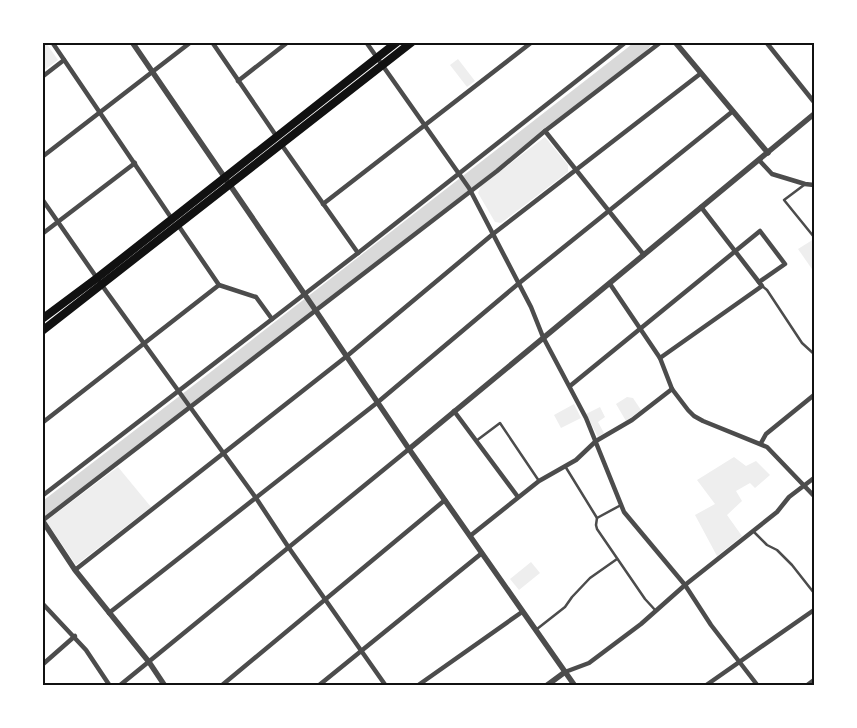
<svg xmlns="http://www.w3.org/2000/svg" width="857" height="728" viewBox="0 0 857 728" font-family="'Fira Sans',sans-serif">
<rect width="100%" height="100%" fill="#fff"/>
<g fill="#eee">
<polygon points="43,42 46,43 58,60 43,71"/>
<polygon points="458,59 475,81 467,87 450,65"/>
<polygon points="545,137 568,165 568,172 501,223 495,222 478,193 481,186"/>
<polygon points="814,239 814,272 798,249"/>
<polygon points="627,397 633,398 641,410 626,421 616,404"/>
<polygon points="574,404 581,418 561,428 554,415"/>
<polygon points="600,407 605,417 598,422 604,433 598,437 586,414"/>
<polygon points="734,457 746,466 756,461 770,475 755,488 750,483 736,491 742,501 727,515 742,536 717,556 695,515 715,504 697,480"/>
<polygon points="118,467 151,507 76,565 46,521"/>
<polygon points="531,562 540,573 519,590 510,579"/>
</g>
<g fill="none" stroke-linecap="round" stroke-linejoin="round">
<polyline stroke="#d9d9d9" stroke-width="15" points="42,511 205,386 633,53 644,42"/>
<g stroke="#4c4c4c" stroke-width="2.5">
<polyline points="804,185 784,200 814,237"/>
<polyline points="762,286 767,290 802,343 814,354"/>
<polyline points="476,441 500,423 539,481"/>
<polyline points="565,466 597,518 596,525 597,529 645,599 656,611"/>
<polyline points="597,518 621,505"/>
<polyline points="753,531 767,545 777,550 792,565 814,593"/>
<polyline points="537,629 565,607 572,597 590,578 617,559"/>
</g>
<g stroke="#4c4c4c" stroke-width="4.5">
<polyline points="52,42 172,219"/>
<polyline points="212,42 277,137"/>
<polyline points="366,42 469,188 531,307 543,337 586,418 624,512 685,585 711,625 758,686"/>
<polyline points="766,42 814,102"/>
<polyline points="42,77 64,60"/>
<polyline points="238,81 288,42"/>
<polyline points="545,131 644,255"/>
<polyline points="281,144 358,253"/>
<polyline points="42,157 191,42"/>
<polyline points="759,160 772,174 805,184 814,185"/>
<polyline points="42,199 106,291 256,498 289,548 386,686"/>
<polyline points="323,204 532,42"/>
<polyline points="42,234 135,163"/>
<polyline points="610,284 660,358 672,389 688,410 694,416 703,421 767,447 814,496"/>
<polyline points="219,285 256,297 272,319"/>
<polyline points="660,358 762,286 701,207"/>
<polyline points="570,386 760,231 785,264 759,282"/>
<polyline points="454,411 518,497"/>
<polyline points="42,423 219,285 178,225"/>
<polyline points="761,443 766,434 814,395"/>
<polyline points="42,496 358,253 626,42"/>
<polyline points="42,521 497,171 545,131 661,42"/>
<polyline points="470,536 539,481 576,460 596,441 632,420 672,389"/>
<polyline points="75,570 347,356 493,234 700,74"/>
<polyline points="42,603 86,650 110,686"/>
<polyline points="109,613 378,402 518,284 733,111"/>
<polyline points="42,665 75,636"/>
<polyline points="565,672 589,663 641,624 685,585 777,512 789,497 814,478"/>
<polyline points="119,686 409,449"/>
<polyline points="221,686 445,500"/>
<polyline points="318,686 482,553"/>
<polyline points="417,686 522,612"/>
<polyline points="705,686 814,610"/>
<polyline points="806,686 814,680"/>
</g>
<g stroke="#4c4c4c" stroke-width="5.5">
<polyline points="132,42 314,308 409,449 575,686"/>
<polyline points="675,42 768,153"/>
<polyline points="409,449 814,114"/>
<polyline points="42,520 75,570 149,662 165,686"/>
<polyline points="546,686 565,672"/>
</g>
<g stroke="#111" stroke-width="8">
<polyline points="42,319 97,278 397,42"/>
<polyline points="42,331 412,42"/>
</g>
</g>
<rect width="857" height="728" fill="none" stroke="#ffffff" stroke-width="88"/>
<rect x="44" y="44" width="769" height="640" fill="none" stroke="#111" stroke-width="2"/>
</svg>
